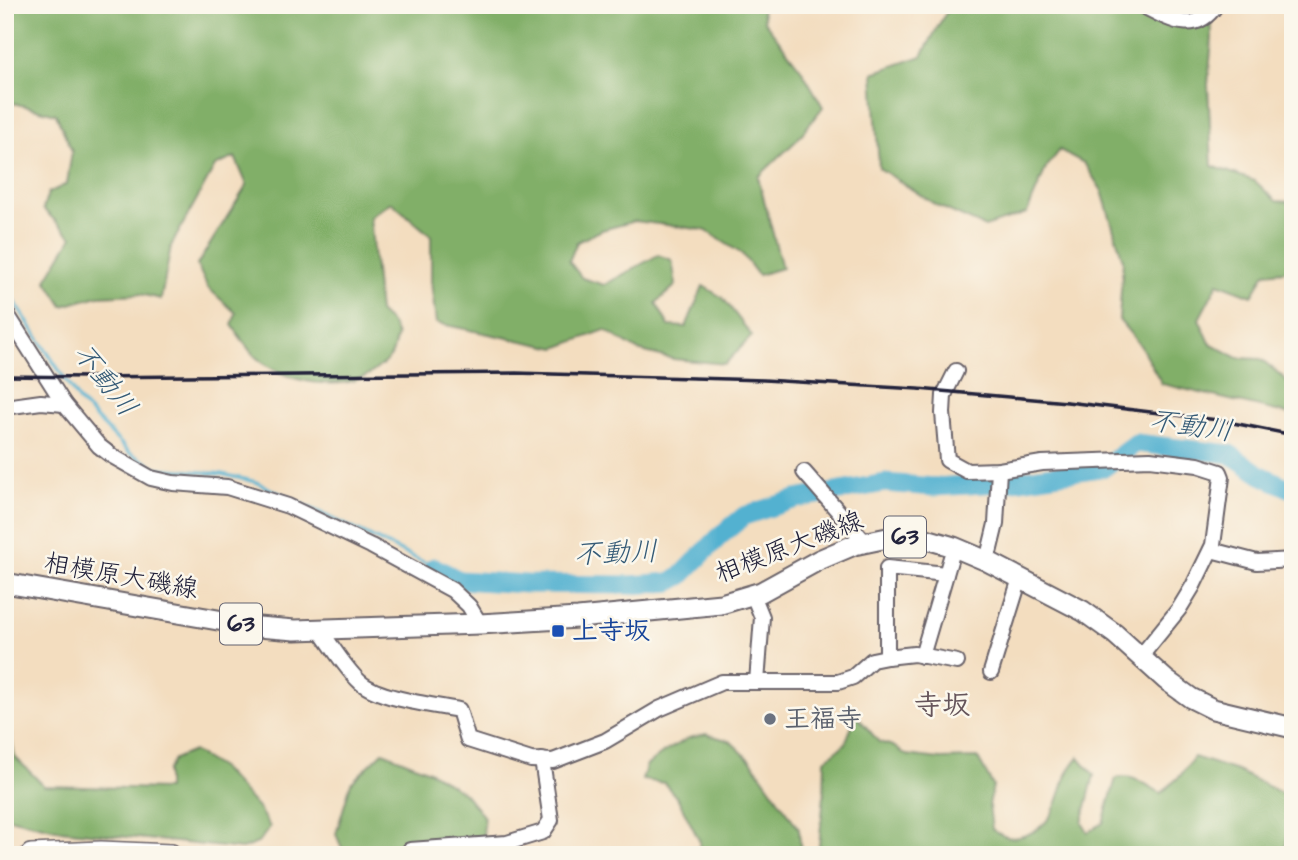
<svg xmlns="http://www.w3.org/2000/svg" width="1298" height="860" viewBox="0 0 1298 860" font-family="'Architects Daughter','Klee One',sans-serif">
<rect width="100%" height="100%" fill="#fbf7ec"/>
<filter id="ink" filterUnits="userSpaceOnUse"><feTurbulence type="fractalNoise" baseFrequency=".0143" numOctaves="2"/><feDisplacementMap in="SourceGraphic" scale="14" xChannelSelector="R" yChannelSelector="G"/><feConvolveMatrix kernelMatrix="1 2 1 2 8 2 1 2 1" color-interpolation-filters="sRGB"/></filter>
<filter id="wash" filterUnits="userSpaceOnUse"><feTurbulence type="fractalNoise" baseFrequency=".00686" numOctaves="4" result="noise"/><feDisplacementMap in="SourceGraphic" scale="28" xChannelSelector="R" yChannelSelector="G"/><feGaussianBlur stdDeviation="1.57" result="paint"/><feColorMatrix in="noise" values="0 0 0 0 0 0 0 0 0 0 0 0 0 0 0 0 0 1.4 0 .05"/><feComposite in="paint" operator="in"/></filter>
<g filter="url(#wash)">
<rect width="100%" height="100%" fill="#f3ddbf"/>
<g fill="#81af67" stroke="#526851" stroke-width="2">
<path d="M5,5H761L764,21L801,69L823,107L797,140L758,177L782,268L758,275L742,254L705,230L635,221L602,230L577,242L569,261L582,278L604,285L658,255L672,260L676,285L656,303L669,326L686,327L703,286L723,298L752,336L725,364L673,359L637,350L605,330L556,348L436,323L431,282V236L391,202L370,217L379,312L392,324L397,335C395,342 394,350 391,356C388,360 383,364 379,367C348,395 288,384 258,359C247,350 240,336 232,325L236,313L208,288L197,265L247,185L235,157L215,166L171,246L161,299L140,294L98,296L63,306L46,280L72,237L43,209L48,193L67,184L72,151L56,114L5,101Z"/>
<polygon points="952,5 1211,5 1212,38 1208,85 1212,166 1255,181 1276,201 1293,202 1293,270 1265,273 1252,296 1218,283 1199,319 1210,343 1238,358 1261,359 1284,378 1293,390 1293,415 1162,384 1140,345 1119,320 1123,260 1102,191 1084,163 1060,150 1046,168 1027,213 985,227 936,205 879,168 873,73 922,56 942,19"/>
<polygon points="5,706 15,757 44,786 167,789 167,771 174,759 193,751 222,769 258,808 270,827 258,843 242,849 60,830 9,818 5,814"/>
<path d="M856,715L879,742L893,746L906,755L940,759L978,758L993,786L989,805L992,829C1003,837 1011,840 1023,836C1066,822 1053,784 1079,757L1094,775L1082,823L1088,832L1103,823L1116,778C1132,773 1148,786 1161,793L1180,776L1194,757L1237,771L1292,798L1290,829L1283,855H818L824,795L825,760L845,744Z"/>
<polygon points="706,734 730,741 752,762 799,829 801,855 697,855 700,842 678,799 664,783 642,780 646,766 664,752 689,738"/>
<polygon points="383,752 429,771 464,793 484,817 483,842 474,855 347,855 343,851 336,834 351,783"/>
</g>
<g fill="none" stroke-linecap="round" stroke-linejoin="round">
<polyline stroke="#52b1d0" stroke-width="3.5" points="5,287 79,401 130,453 157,468 222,474 256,482 434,567"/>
<polyline stroke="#52b1d0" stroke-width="19" points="434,567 459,580 527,584 631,585 670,582 681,576 719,537 744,516 796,499 885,483 934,487 1000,483 1105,467 1136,443 1230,454 1261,475 1293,490"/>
</g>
</g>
<g filter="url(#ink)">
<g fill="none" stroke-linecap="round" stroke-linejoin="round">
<g stroke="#6b6369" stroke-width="18">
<g id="minor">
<path d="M1141,5C1167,18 1195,37 1216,5"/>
<polyline points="1292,5 1293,42"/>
<polyline points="5,311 64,404 99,446 112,456 151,478 173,483 227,487 288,506 371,546 452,590 469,606 480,624"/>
<polyline points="956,371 944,395 943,413 947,460 967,471 999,470 1042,463 1150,459 1198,465 1220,472 1222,477 1213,545 1193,586 1179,609 1141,656"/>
<polyline points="5,407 41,402 64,404"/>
<polyline points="804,472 865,542"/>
<polyline points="1211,550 1257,562 1293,560"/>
<polyline points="987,561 996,524 999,470"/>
<polyline points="753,595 762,617 757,682"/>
<path d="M320,630C333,647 344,667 360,682C379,699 433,705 459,710L468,740L531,760L553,761L605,741L659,709L722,682H838L853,677L872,660L887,657L914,654L957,662"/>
<polyline points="922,656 954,547"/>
<polyline points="887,657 887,568 946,574"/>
<polyline points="991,672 1020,578"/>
<polyline points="407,855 410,850 507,843 543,832 551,820 542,760"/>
</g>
</g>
<g stroke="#6b6369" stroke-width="23">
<polyline id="major" points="5,583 258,627 295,630 480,624 578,618 721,604 761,592 819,560 854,545 892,537 923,538 954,547 987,561 1083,611 1115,634 1166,680 1191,698 1213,709 1293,728"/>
</g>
<g stroke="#6b6369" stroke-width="24">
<polyline id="highway" points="31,855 101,852 171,855"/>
</g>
<use href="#minor" stroke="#fff" stroke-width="14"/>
<use href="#major" stroke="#fff" stroke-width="19"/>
<use href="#highway" stroke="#fff" stroke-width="21"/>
<polyline stroke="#22223b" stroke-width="3.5" points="5,376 89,377 516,373 764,380 918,389 1067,402 1218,420 1293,435"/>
</g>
</g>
<rect fill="#1a4fb4" stroke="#fbf7ec" stroke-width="2.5" x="551" y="624" width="14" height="14" rx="3.5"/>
<circle fill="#6b7280" stroke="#fbf7ec" stroke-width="2.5" cx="770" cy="719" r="7"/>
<g text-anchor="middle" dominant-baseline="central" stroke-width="5" stroke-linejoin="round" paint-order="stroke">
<g fill="#fbf7ec" stroke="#636270" stroke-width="2">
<rect x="884" y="516.5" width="42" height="41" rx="5"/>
<rect x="220" y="603.5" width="42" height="41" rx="5"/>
</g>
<g font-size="24" font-weight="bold" fill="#22223b">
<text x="905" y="537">63</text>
<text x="241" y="624">63</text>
</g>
<g font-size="26" fill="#22223b" stroke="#fbf7ec">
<text transform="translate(789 547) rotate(-21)">相模原大磯線</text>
<text transform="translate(121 576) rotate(10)">相模原大磯線</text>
</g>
<g font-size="26" font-weight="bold" fill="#164399" stroke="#fbf7ec" text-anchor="start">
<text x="572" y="631">上寺坂</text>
</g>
<g font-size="26" font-weight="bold" fill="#5b616d" stroke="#fbf7ec" text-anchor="start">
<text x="784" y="719">王福寺</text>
</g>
<g font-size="28" font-style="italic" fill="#355b77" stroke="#fbf7ec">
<text transform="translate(105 380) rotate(52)">不動川</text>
<text transform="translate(1191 426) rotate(8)">不動川</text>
<text transform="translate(616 553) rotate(-2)">不動川</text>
</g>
<g font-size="28" font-weight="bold" fill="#66555b" stroke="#fbf7ec">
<text x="942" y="705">寺坂</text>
</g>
</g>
<rect width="1298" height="860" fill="none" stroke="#fbf7ec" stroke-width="28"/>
</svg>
